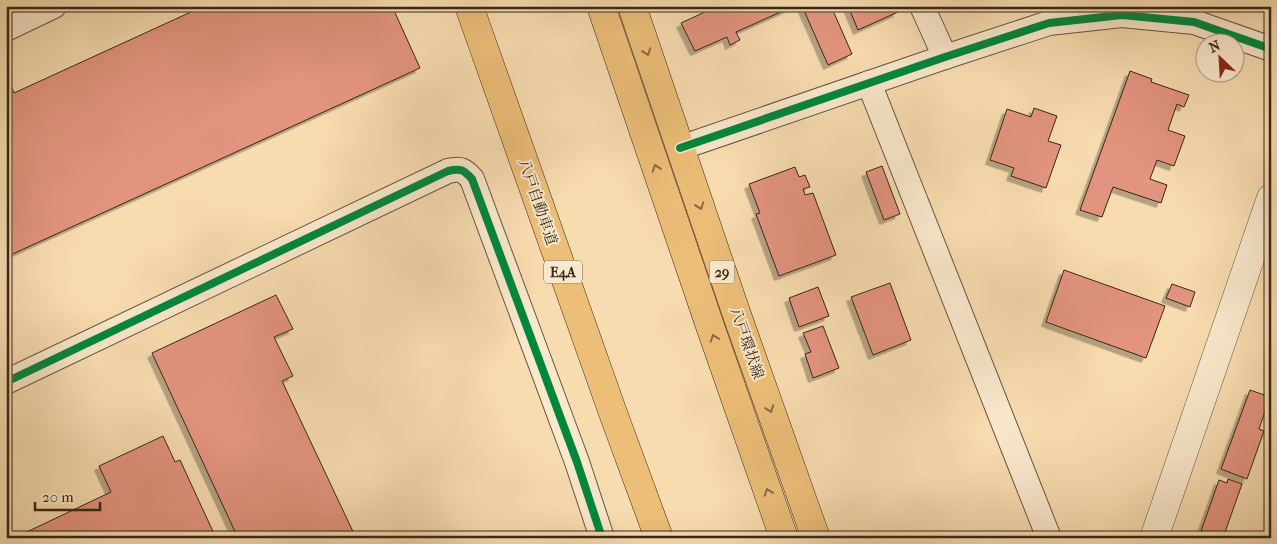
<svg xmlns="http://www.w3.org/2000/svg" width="1277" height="544" viewBox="0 0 1277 544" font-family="'IM FELL French Canon','Noto Serif JP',serif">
<defs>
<filter id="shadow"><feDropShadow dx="-4.5" dy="4.5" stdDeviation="0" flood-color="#0004"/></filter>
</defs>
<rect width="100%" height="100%" fill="#f7dcb0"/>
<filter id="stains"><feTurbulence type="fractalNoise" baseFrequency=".004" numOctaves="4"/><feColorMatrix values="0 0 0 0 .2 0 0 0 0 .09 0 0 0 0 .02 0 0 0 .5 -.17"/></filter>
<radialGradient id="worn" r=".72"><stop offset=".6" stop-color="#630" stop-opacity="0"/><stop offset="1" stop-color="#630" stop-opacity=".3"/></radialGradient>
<g fill="#e3947f" stroke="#372619" filter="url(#shadow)">
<polygon points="204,6 392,6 420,68 6,257 6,91 12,88 14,93"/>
<polygon points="718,6 794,6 736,32 740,40 730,45 727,37 695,51 681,23"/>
<polygon points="802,6 831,6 852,54 828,65"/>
<polygon points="848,6 895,6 898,12 858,30"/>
<polygon points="1130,71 1152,79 1151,82 1189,95 1184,107 1177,104 1168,130 1185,136 1174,166 1157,160 1150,179 1167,185 1161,203 1113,187 1102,217 1080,210"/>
<polygon points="1034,108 1057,116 1048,141 1061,145 1046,188 1011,176 1014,168 990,160 1007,109 1031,117"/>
<polygon points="882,166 900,214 884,220 866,172"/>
<polygon points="795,167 799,177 805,175 810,187 803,189 805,195 813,193 836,255 779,276 756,214 760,213 749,184"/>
<polygon points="1064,270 1165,306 1146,358 1046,322"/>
<polygon points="890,283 911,340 873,355 851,297"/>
<polygon points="1172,284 1195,292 1190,307 1166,298"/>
<polygon points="818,287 829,316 799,327 789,298"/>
<polygon points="276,295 293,329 274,337 293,376 282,381 356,538 238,538 152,353"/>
<polygon points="823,326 839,368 813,378 805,354 811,352 803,333"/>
<polygon points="1250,390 1270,397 1259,429 1264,431 1247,479 1221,469"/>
<polygon points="163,436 175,462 180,460 216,538 14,538 111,492 99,466"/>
<polygon points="1228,479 1242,484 1223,538 1219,538 1201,531 1219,480 1227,483"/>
</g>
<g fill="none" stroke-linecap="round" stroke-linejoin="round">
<g stroke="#67543f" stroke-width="26">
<g id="minor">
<polyline points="922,6 945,57"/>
<polyline points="6,29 54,6"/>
<polyline points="869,83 1049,538"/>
<polyline points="680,148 945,57 1049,23 1122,15 1194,22 1271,49"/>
<path d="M6,382L448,171C461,168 464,170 472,179L577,462L602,538"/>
</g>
</g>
<g stroke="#67543f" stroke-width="29">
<polyline id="tertiary" points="1154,538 1271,198"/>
</g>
<g stroke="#372619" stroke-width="29">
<g id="primary">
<polyline points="601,6 710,326 784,538"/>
<polyline points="632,6 737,315 816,538"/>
</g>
</g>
<g stroke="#372619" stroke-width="29">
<polyline id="motorway" points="469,6 613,413 659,538"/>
</g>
<use href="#minor" stroke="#fae8cc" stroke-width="24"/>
<use href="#tertiary" stroke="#fae8cc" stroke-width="28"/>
<use href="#primary" stroke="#ecbe78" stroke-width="28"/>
<use href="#motorway" stroke="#ecbe78" stroke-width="28"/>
<g stroke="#fae8cc" stroke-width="11">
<g id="cycleway">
<polyline points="680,148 945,57 1049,23 1122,15 1194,22 1271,49"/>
<path d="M6,382L448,171C461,168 464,170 472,179L577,462L602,538"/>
</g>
</g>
<use href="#cycleway" stroke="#00873e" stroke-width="8"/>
</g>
<defs><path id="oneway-chevron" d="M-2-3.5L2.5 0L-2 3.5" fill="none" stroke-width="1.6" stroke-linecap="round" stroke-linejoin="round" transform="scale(1.25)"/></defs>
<g stroke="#886a44">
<use href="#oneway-chevron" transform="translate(647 52) rotate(71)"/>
<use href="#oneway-chevron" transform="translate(656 168) rotate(-109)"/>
<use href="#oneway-chevron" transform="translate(700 206) rotate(71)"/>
<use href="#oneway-chevron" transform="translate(714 338) rotate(-109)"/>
<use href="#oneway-chevron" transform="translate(770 409) rotate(70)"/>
<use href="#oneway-chevron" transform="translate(768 492) rotate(-109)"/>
</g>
<g text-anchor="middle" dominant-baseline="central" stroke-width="4" stroke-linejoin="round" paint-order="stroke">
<g fill="#fae8cc" stroke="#72604f" stroke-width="1">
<rect x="544" y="260.5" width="38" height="23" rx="4"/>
<rect x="709.5" y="260.5" width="25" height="23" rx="4"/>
</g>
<g font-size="14" font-weight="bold" fill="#372619">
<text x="563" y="272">E4A</text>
<text x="722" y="272">29</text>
</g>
<g font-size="15" fill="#372619" stroke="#fae8cc">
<text transform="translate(538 202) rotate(71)">八戸自動車道</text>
<text transform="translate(747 343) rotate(71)">八戸環状線</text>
</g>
</g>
<rect width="1277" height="544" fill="none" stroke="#f7dcb0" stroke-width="25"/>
<rect x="8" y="8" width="1262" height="529" fill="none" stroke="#372619" stroke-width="2.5"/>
<rect x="12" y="12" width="1252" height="519" fill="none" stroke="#372619"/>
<g transform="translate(1220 58) rotate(335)"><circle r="24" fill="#fae8cc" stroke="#ac9a84"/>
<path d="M0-4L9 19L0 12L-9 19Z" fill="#8f2418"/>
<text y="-8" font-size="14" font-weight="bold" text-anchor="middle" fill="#372619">N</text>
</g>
<path d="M35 502v8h65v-8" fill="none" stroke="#372619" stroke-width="2.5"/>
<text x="42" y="502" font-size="15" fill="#372619" stroke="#fae8cc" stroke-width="4" paint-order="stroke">20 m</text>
<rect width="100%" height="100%" filter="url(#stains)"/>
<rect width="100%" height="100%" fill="url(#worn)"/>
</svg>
